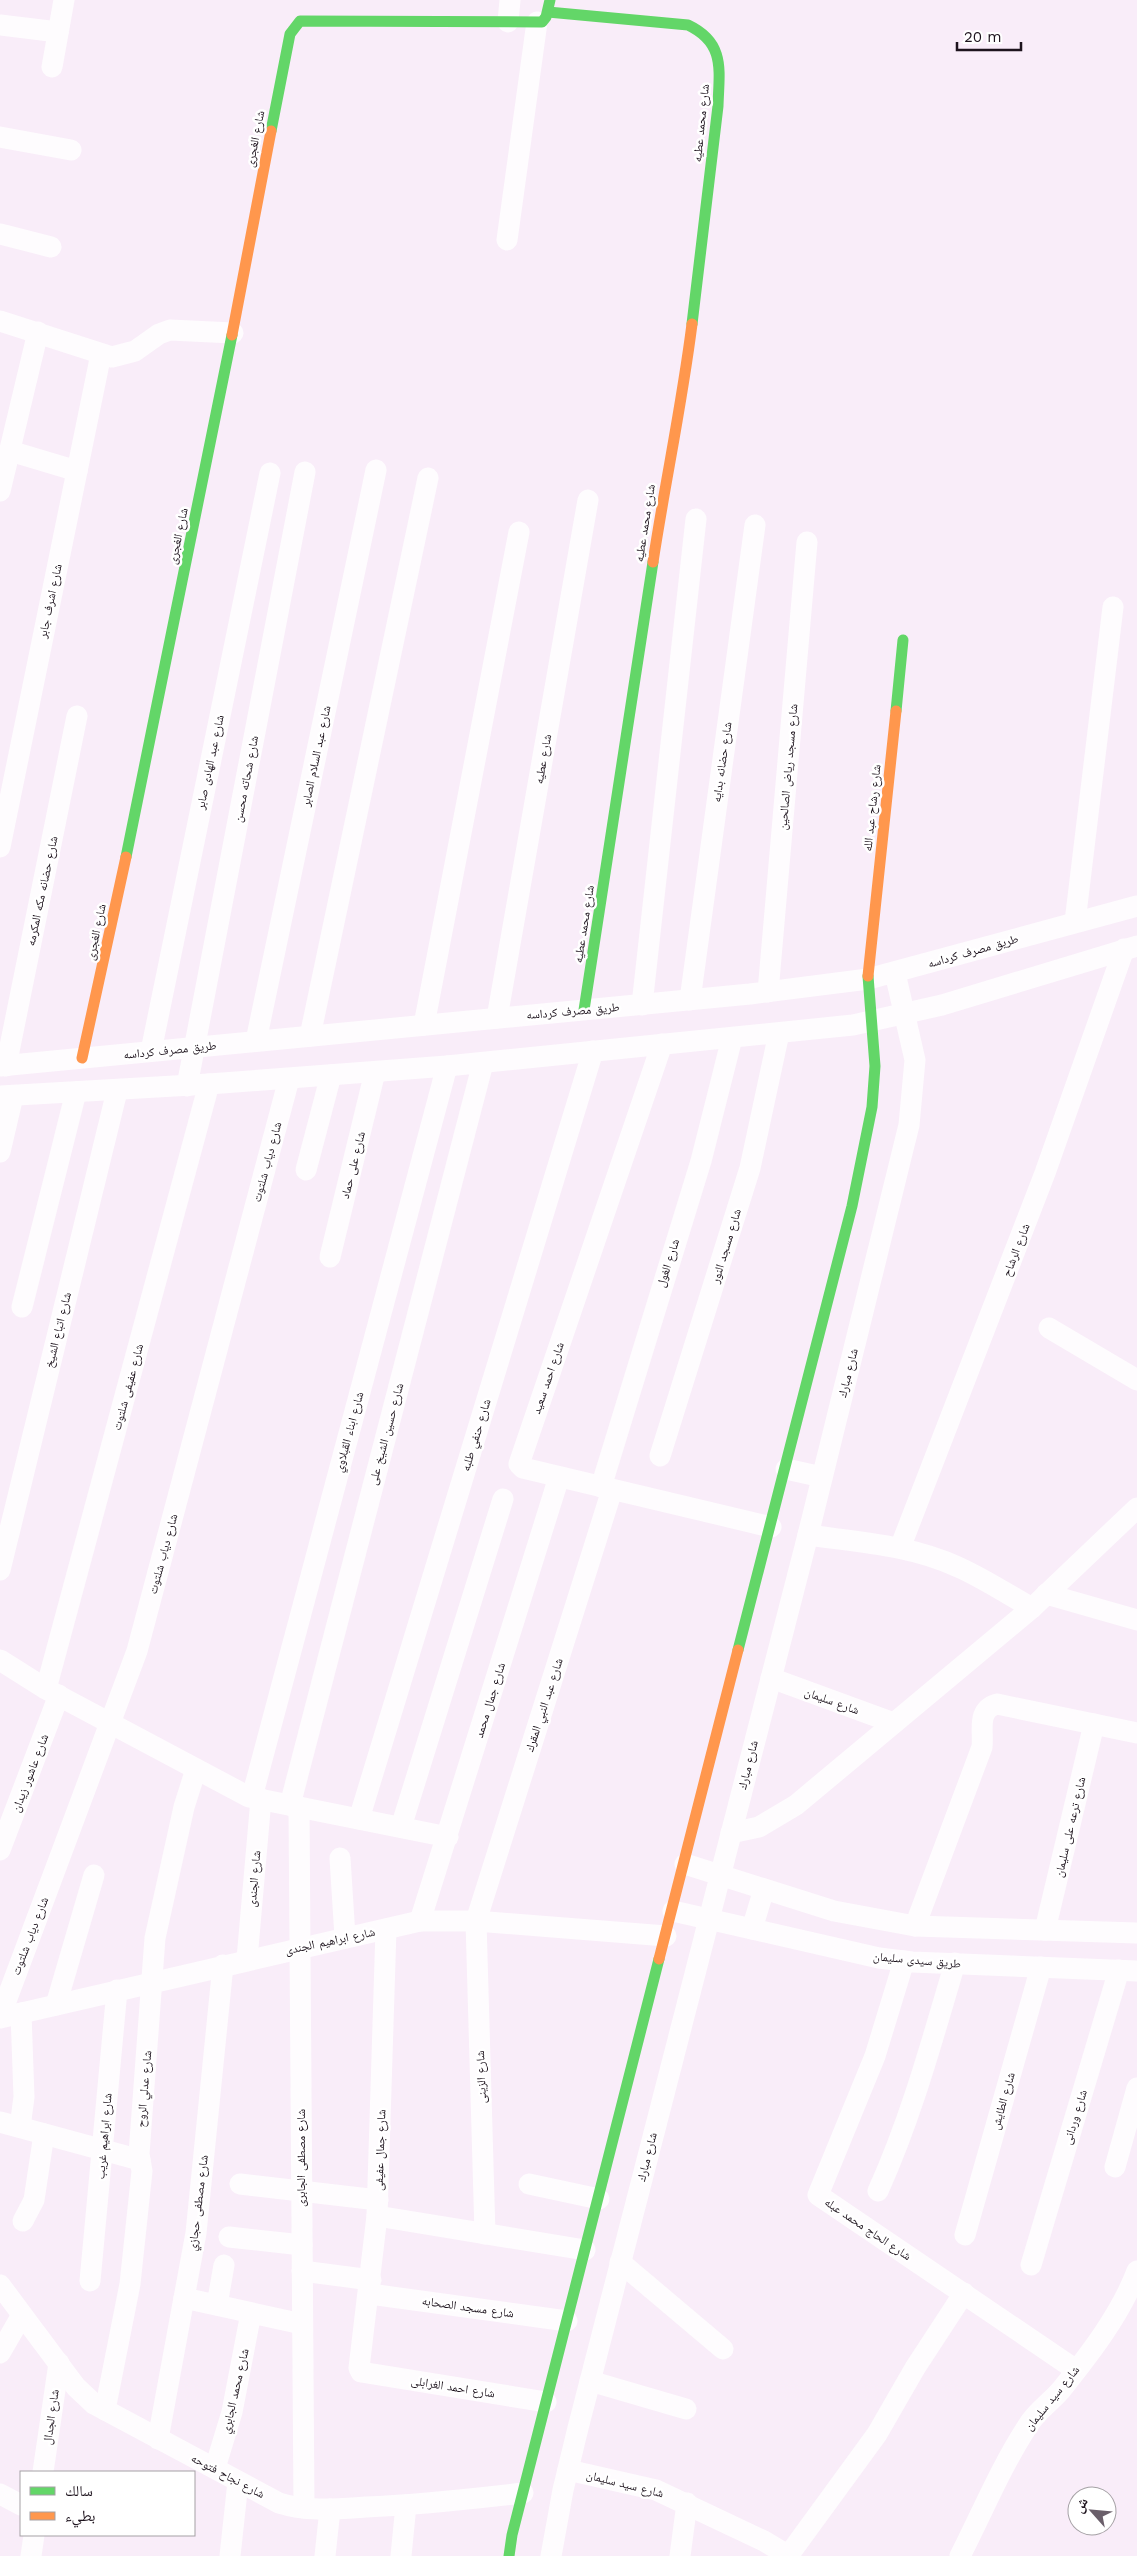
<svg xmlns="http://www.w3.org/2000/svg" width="1137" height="2556" viewBox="0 0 1137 2556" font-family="'Work Sans','Noto Naskh Arabic',sans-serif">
<rect width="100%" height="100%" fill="#f9edf9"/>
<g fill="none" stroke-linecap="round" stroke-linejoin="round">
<g stroke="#fefcfe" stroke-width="21">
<polyline points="508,22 510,0"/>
<polyline points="0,25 58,32"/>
<polyline points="52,67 64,0"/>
<polyline points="0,137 71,150"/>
<polyline points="0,234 51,247"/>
<polyline points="507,240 537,22"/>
<polyline points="0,321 112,357 135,351 159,334 170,330 233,333"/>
<polyline points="10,451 77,471"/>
<polyline points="0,491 38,332"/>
<polyline points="0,847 101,354"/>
<polyline points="1075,922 1113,607"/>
<polyline points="768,992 807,542"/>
<polyline points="690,1000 755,525"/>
<polyline points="642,1005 696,519"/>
<polyline points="497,1018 588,500"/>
<polyline points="424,1025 519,532"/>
<polyline points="310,1036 428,478"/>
<polyline points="256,1041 376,470"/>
<polyline points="662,1044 519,1464 523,1468 771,1527"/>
<polyline points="151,1051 270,473"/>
<polyline points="0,1066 750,994 868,979 1137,906"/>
<polyline points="6,1066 77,716"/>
<polyline points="187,1086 305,472"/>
<polyline points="0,1096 209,1084 447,1066 853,1025 942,1005 1137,946"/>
<polyline points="0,1152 13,1096"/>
<polyline points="306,1170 331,1075"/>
<polyline points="330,1257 375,1072"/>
<polyline points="22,1307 76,1092"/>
<polyline points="1049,1328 1137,1380"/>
<polyline points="660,1456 750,1168 779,1033"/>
<polyline points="786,1469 822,1477"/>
<polyline points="601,1487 701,1161 732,1038"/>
<path d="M808,1535C858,1542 911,1545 958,1567C983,1578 1007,1594 1032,1608"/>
<polyline points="900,1548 1045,1173 1124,949"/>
<polyline points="0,1570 117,1091"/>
<polyline points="1046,1594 1137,1620"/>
<polyline points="0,1660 46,1689 249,1797 448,1837"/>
<polyline points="771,1678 894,1723"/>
<polyline points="46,1689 209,1084"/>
<polyline points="252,1797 447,1066"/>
<polyline points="290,1805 483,1063"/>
<polyline points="299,1807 304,2508"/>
<polyline points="359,1819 593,1051"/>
<polyline points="401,1827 503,1499"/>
<polyline points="731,1833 759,1827 796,1805 1032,1608 1137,1508"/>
<polyline points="0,1850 59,1695"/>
<polyline points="340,1858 345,1937"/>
<polyline points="685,1864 834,1911 915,1926 1137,1933"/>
<polyline points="673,1911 879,1958 912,1962 1137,1971"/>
<polyline points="420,1921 559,1477"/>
<path d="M915,1926L982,1747C984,1731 976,1710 997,1704L1137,1733"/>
<polyline points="386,1929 377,2216 359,2368 361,2372 546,2402"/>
<polyline points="752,1929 764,1889"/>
<polyline points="1045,1930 1094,1724"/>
<polyline points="247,1959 261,1799"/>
<polyline points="904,1961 875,2056 818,2195 1076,2370"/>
<polyline points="56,2005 94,1875"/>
<polyline points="0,2017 137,1651 289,1079"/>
<polyline points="0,2018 420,1921 476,1921 666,1936"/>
<polyline points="0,2122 140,2160"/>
<polyline points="20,2127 24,2097 21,2013"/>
<polyline points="1115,2167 1137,2088"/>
<polyline points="240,2184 378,2200"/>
<polyline points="529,2184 599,2199"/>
<path d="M878,2191C911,2118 932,2041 955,1963"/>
<polyline points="377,2216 585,2250"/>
<polyline points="23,2221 34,2200 44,2134"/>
<polyline points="485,2234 476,1921 612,1490"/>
<polyline points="965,2235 1041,1967"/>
<polyline points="229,2237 302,2245"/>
<polyline points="620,2262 723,2349"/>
<polyline points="1031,2265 1119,1970"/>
<polyline points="302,2271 371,2280"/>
<polyline points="90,2281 117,1990"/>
<path d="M0,2285L76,2387L94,2404L279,2503C307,2512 337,2509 366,2507C419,2505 471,2499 523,2493"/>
<polyline points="370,2294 567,2321"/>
<polyline points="184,2298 302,2324"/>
<polyline points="217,2305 224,2265"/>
<polyline points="0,2353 22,2315"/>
<polyline points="590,2381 686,2409"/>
<polyline points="105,2410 130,2284 142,2171 139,2154 155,1938 184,1807 196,1769"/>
<polyline points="158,2439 196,2233 223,1965"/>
<polyline points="215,2468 232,2412 251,2313"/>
<polyline points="568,2470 656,2490 764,2541 789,2556"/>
<polyline points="43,2472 59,2363"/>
<polyline points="0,2494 21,2505"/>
<polyline points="31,2556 34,2535"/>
<polyline points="230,2556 238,2482"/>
<polyline points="325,2556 330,2509"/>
<polyline points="401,2556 406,2505"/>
<polyline points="551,2556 563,2490 578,2428 808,1535 909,1125 915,1060 895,973"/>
<polyline points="680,2556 687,2503"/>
<polyline points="788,2556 877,2434 915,2368 964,2293"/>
<path d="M960,2556C982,2513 1001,2467 1027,2427C1035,2412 1050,2403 1061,2390C1089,2355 1121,2314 1137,2271"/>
</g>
<g stroke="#63d668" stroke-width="11">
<path d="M548,12L688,25C726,43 719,71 718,106L692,324"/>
<polyline points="271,131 290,34 300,21 542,22 546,17 550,0"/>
<polyline points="896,711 903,640"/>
<polyline points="126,857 232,335"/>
<polyline points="584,1010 653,562"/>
<polyline points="738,1650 852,1206 872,1107 875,1066 868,976"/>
<polyline points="509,2556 512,2535 659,1959"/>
</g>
<g stroke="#ff974d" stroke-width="11">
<polyline points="232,335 271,131"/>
<path d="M653,562C665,483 682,404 692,324"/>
<polyline points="868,976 896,711"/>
<polyline points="82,1058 126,857"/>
<polyline points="659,1959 738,1650"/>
</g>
</g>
<g text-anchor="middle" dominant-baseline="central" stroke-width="5" stroke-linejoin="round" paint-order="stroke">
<g font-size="12" fill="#1d131d" stroke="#fff">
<text transform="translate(701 123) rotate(-84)">شارع محمد عطيه</text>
<text transform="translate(255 139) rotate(-79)">شارع الغجرى</text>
<text transform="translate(645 523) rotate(-81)">شارع محمد عطيه</text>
<text transform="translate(178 536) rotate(-78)">شارع الغجرى</text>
<text transform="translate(50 601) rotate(-78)">شارع اشرف جابر</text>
<text transform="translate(316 756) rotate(-78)">شارع عبد السلام الصابر</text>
<text transform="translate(543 759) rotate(-80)">شارع عطيه</text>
<text transform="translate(210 762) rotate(-78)">شارع عبد الهادى صابر</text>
<text transform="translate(722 762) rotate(-82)">شارع حضانه بدايه</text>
<text transform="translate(788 767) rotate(-85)">شارع مسجد رياض الصالحين</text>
<text transform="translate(246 779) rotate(-79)">شارع شحاته محسن</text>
<text transform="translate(872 808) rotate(-84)">شارع رشاح عبد الله</text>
<text transform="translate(42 891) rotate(-78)">شارع حضانه مكه المكرمه</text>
<text transform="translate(584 924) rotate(-81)">شارع محمد عطيه</text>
<text transform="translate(96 932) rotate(-78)">شارع الغجرى</text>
<text transform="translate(973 951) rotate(-16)">طريق مصرف كرداسه</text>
<text transform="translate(573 1011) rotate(-5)">طريق مصرف كرداسه</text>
<text transform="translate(170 1050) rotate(-6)">طريق مصرف كرداسه</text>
<text transform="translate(267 1162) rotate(-75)">شارع دياب شلتوت</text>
<text transform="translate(353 1165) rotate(-76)">شارع على حماد</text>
<text transform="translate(726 1246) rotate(-73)">شارع مسجد النور</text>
<text transform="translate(1016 1250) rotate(-69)">شارع الرشاح</text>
<text transform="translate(668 1263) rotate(-72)">شارع الغول</text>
<text transform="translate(58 1330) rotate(-76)">شارع اتباع الشيخ</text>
<text transform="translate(848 1373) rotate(-76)">شارع مبارك</text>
<text transform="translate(548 1378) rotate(-71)">شارع احمد سعيد</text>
<text transform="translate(128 1387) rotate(-75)">شارع عفيفى شلتوت</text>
<text transform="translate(349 1432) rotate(-75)">شارع ابناء القبلاوي</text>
<text transform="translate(386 1434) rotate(-75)">شارع حسين الشيخ على</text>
<text transform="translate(476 1435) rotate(-73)">شارع حنفي طلبه</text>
<text transform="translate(163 1554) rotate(-75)">شارع دياب شلتوت</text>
<text transform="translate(490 1700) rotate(-73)">شارع جمال محمد</text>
<text transform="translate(832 1701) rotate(20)">شارع سليمان</text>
<text transform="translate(544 1705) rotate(-72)">شارع عبد النبي المقرك</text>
<text transform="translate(748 1765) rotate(-76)">شارع مبارك</text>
<text transform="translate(30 1773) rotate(-69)">شارع عاشور زيدان</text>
<text transform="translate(1070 1827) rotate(-77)">شارع ترعه على سليمان</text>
<text transform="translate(254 1879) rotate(-85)">شارع الجندى</text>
<text transform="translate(30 1936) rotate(-69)">شارع دياب شلتوت</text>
<text transform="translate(330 1941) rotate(-12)">شارع ابراهيم الجندى</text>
<text transform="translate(917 1960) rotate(5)">طريق سيدى سليمان</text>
<text transform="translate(481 2077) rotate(-92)">شارع الزينى</text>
<text transform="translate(144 2089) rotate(-85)">شارع عدلي الروح</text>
<text transform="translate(1003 2101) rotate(-74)">شارع الطايش</text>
<text transform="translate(1075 2117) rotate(-73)">شارع وردانى</text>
<text transform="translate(104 2136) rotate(-85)">شارع ابراهيم غريب</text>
<text transform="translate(380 2150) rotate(-88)">شارع جمال عفيفى</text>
<text transform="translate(647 2157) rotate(-76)">شارع مبارك</text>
<text transform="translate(301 2158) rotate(-90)">شارع مصطفى الجابرى</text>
<text transform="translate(198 2203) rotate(-83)">شارع مصطفى حجازي</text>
<text transform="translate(868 2229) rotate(34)">شارع الحاج محمد عبله</text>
<text transform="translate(468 2307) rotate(8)">شارع مسجد الصحابه</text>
<text transform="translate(453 2387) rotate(9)">شارع احمد الغرابلى</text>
<text transform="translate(235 2391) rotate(-77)">شارع محمد الجابري</text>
<text transform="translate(1052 2398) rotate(-51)">شارع سيد سليمان</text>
<text transform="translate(51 2417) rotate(-82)">شارع الجدال</text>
<text transform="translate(228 2476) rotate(28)">شارع نجاح فتوحه</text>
<text transform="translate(625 2484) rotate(14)">شارع سيد سليمان</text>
</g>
</g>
<rect x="20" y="2471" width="175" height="65" fill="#ffffff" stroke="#a5a1a5"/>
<rect x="30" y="2487" width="25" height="8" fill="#63d668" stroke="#a5a1a5"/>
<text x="65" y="2496" font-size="15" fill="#1d131d">سالك</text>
<rect x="30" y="2512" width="25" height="8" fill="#ff974d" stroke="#a5a1a5"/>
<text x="65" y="2521" font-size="15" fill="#1d131d">بطيء</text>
<g transform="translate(1092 2511) rotate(297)"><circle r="24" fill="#ffffff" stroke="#a5a1a5"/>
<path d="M0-4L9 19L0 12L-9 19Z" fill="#6a5f6a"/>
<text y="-8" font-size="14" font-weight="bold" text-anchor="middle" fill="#1d131d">ش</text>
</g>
<path d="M957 42v8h64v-8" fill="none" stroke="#1d131d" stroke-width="2.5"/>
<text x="964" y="42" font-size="15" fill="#1d131d" stroke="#ffffff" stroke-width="4" paint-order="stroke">20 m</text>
</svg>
